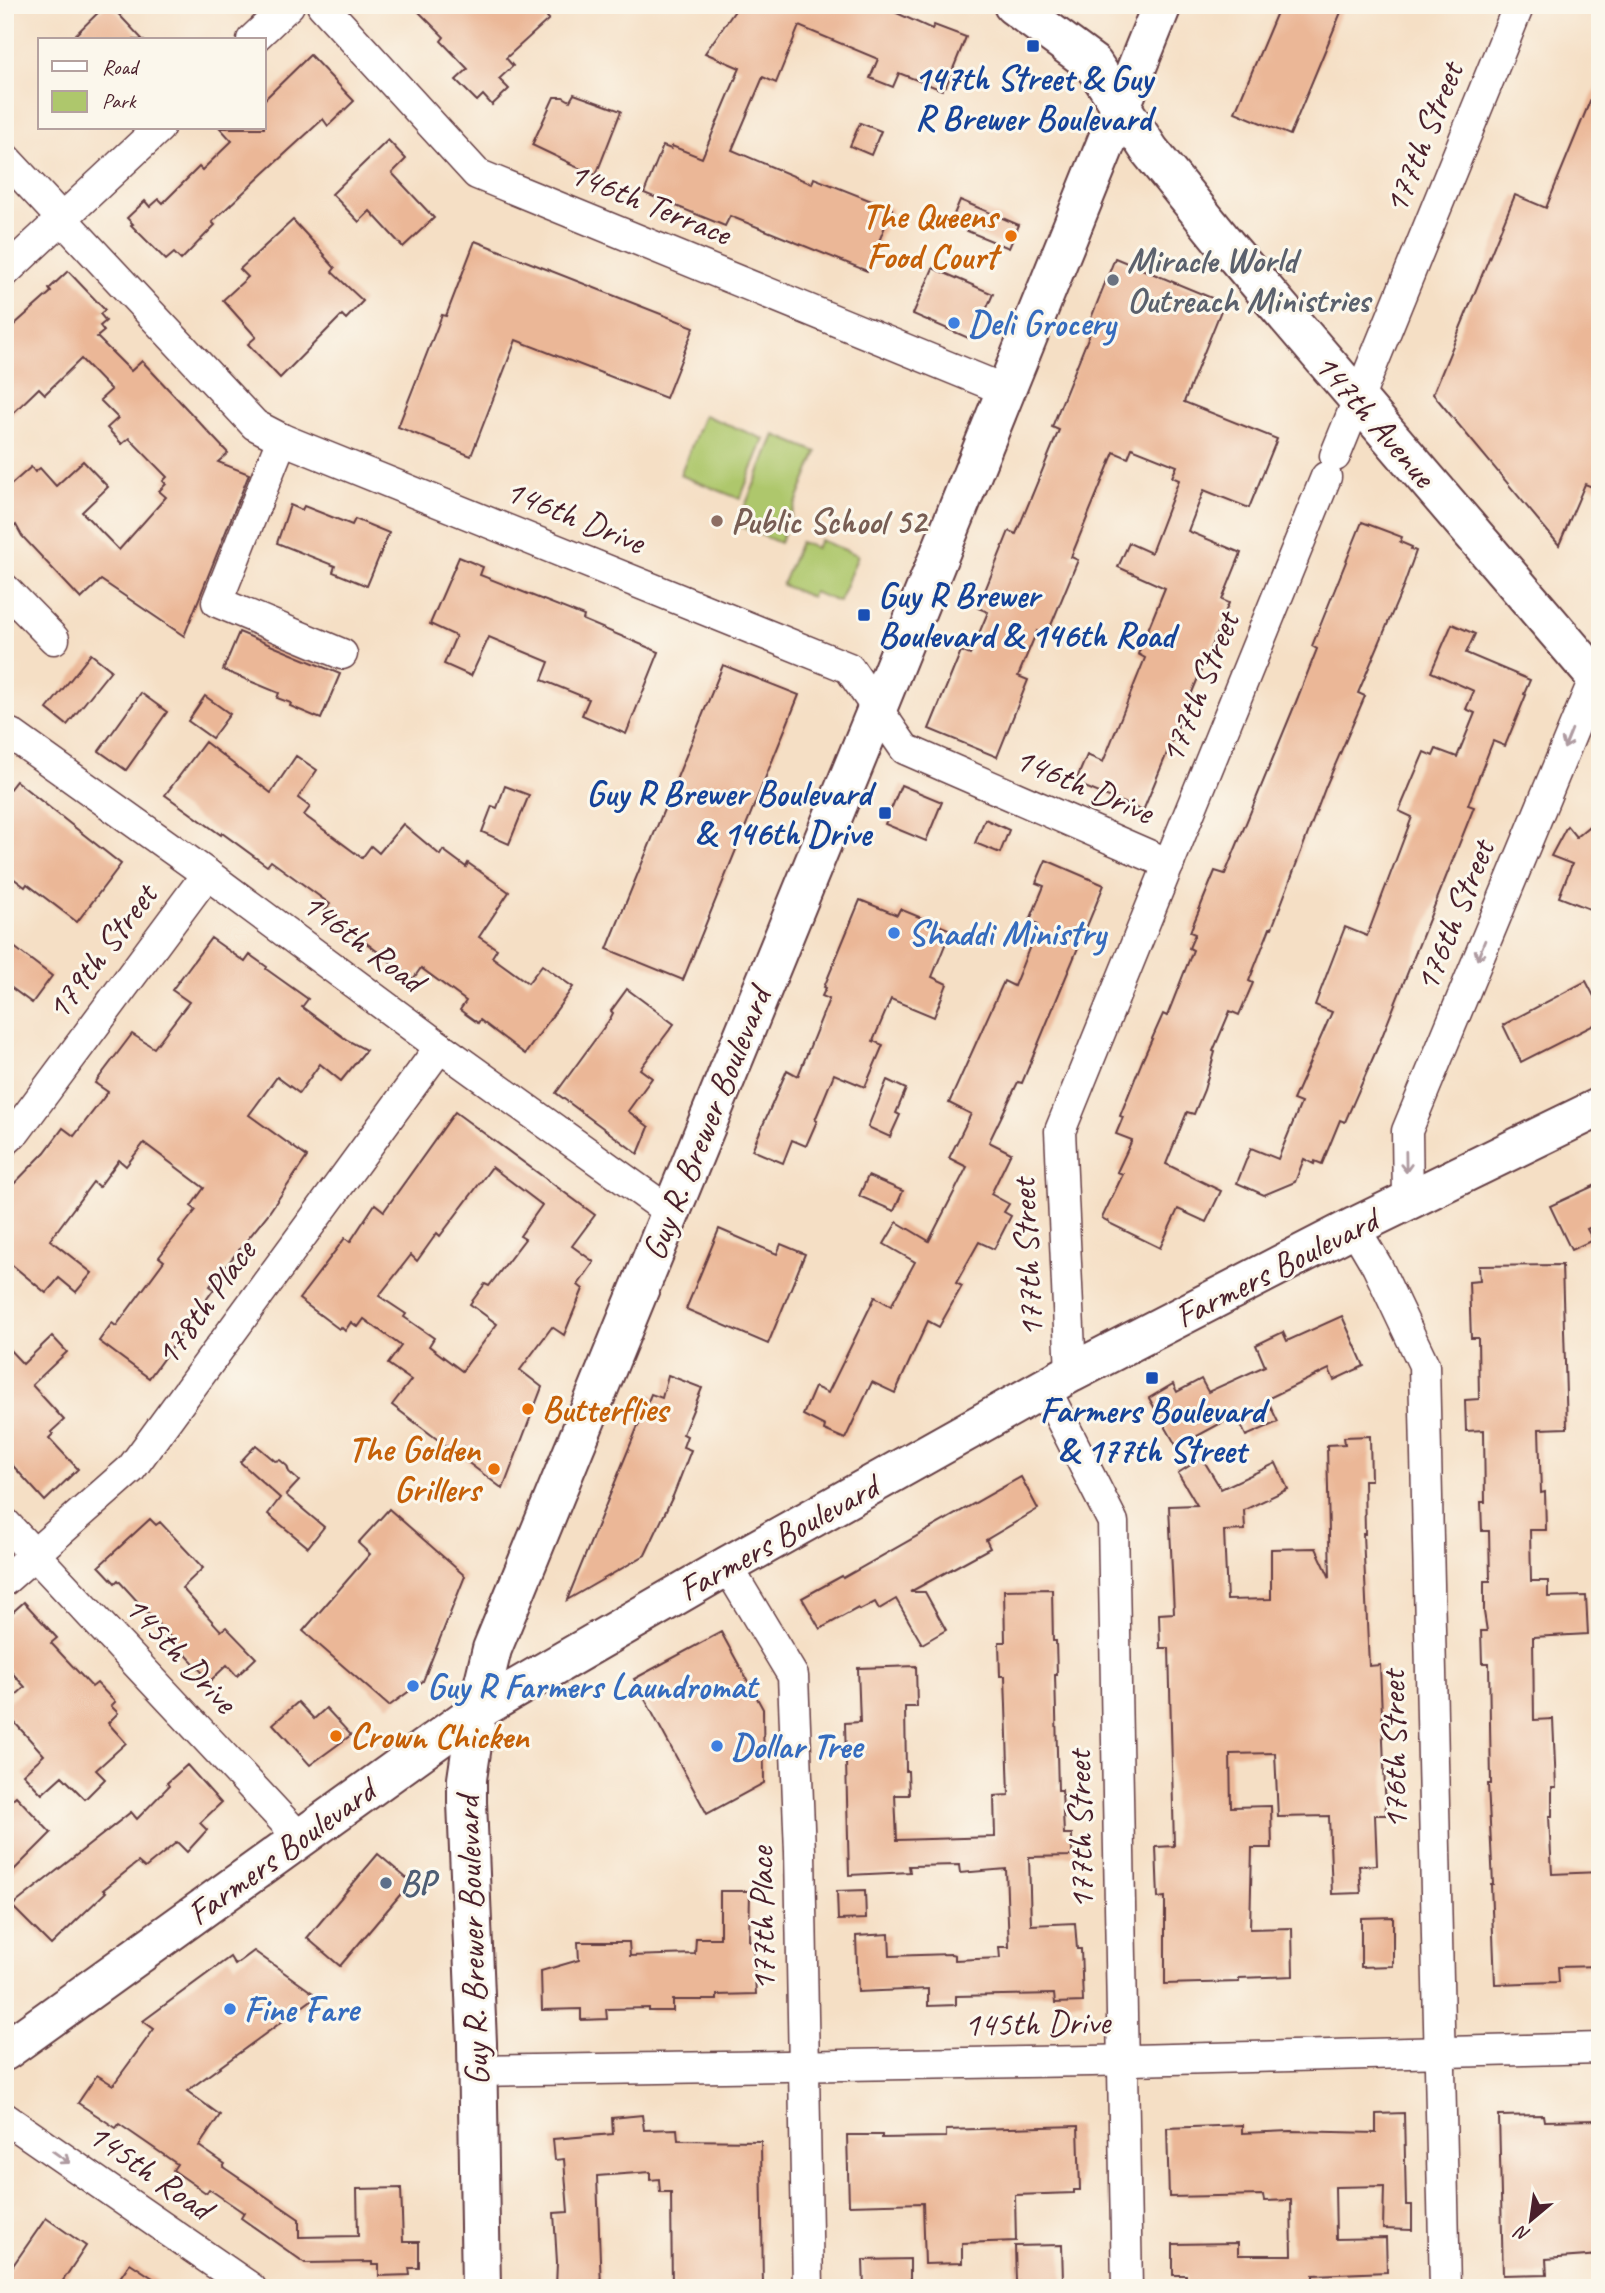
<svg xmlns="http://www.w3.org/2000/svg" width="1605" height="2293" viewBox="0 0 1605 2293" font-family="Caveat,sans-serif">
<rect width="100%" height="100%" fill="#fbf7ec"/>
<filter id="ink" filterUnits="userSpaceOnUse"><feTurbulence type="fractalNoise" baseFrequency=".0143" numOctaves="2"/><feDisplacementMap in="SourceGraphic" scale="14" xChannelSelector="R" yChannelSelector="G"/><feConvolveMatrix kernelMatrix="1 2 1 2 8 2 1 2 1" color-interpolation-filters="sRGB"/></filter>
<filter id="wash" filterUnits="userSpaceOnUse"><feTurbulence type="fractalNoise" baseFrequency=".00686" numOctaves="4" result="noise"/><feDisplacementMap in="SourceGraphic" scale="28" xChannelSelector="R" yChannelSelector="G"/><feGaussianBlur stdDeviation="1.57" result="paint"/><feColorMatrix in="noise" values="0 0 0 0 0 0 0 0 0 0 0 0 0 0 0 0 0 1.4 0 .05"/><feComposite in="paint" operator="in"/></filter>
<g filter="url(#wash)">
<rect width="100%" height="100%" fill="#f5dfc5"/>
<g fill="#aec76c" stroke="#7c734c" stroke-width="2">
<polygon points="704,415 764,439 740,499 680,475"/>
<polygon points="775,435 817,452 780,543 737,525"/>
<polygon points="820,540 858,555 839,602 813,592 811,597 782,585 800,542 816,548"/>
</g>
<g id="blocks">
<g fill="#ebb797" fill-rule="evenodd">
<polygon points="106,5 110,5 143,40 70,40"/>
<polygon points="412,5 536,5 549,19 506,58 513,66 499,79 509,89 492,105 483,95 477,101 456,80 468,69 441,41 444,37"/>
<polygon points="739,5 879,5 932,29 934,25 966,37 946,86 944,85 942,90 899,73 893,87 870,78 878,59 799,26 776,83 763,77 732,150 812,184 814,178 892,209 867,271 730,216 725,226 644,193 663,146 671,149 672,146 702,158 740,68 705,53"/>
<polygon points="1280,5 1344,5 1290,135 1235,112"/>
<polygon points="310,55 354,101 328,126 323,119 263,174 212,222 215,225 181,260 174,253 166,260 131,225 133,224 127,218 145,201 150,207 159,199 163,203 199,167 202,170 232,141 220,128 264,128 264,100"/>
<polygon points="1599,79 1600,490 1585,484 1559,545 1433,394 1515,195 1546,208"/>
<polygon points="574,94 621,111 596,175 569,164 570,163 532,145 554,97 563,97 570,101"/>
<polygon points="860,123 881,131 871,155 850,146"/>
<polygon points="388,140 406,159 392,173 434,218 403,247 370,211 359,222 332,194"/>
<polygon points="960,200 1019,225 1009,248 950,224"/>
<polygon points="293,220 325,255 324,256 335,268 332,272 363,301 346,319 342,315 280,378 248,344 256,337 223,300 248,277 240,269"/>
<polygon points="475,241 694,327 666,398 516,340 471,456 398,427 442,315 446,316"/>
<polygon points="1115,258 1224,303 1184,402 1277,439 1249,508 1204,490 1188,531 1241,553 1222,600 1229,603 1143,811 1075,783 1087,755 1103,762 1145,658 1138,654 1165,588 1118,567 1129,543 1151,553 1179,480 1172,477 1177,466 1132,448 1128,458 1114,452 1071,557 1078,560 1047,635 1037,631 1018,676 1028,680 997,757 929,729 961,651 970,655 988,612 978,608 1009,531 1016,534 1059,430 1052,427 1090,333 1086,331"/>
<polygon points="933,268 993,294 973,340 913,314"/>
<polygon points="68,271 105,310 100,314 106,321 100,326 104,331 97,337 131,371 142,361 228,453 218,462 249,474 184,636 101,580 81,599 22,536 16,525 5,535 5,490 31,467 35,472 40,468 56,486 83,461 108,487 82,512 119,550 166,497 159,491 166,484 163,481 167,477 129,438 122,444 107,428 118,418 100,400 111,390 81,359 45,394 39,388 5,421 5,333 51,292 49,289"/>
<polygon points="290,505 302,510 304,506 352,525 355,519 389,533 367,586 333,572 335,566 277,543"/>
<polygon points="1362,522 1402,537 1400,542 1412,547 1411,549 1416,551 1402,590 1358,693 1365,696 1326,786 1272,928 1270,928 1249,981 1253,983 1239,1015 1230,1011 1213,1051 1215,1052 1204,1090 1194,1114 1187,1112 1166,1164 1221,1191 1206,1222 1178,1209 1160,1248 1109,1223 1109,1222 1102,1218 1123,1174 1117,1172 1132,1140 1116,1134 1123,1117 1120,1116 1143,1059 1163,1014 1167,1016 1193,950 1189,948 1195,934 1190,932 1215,871 1225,874 1296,702 1317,649 1312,646"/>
<polygon points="459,557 483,567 480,575 584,616 583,620 659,652 626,734 582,715 589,699 542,680 549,662 489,637 471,676 444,664 456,636 430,624"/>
<polygon points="1452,624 1475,634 1466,653 1530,680 1524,694 1526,695 1505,746 1493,741 1468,805 1474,807 1379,1044 1345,1122 1340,1120 1322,1164 1315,1161 1314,1164 1304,1159 1295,1182 1264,1195 1237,1183 1251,1148 1278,1159 1301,1103 1293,1100 1332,1012 1315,1005 1345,927 1367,936 1412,817 1399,811 1424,752 1433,756 1436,749 1457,757 1475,713 1466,709 1474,691 1431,672"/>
<polygon points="239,632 340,674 321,719 290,706 291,703 277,698 279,693 223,670"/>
<polygon points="91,654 111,670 67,725 47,709"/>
<polygon points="723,665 799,695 683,980 607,949"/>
<polygon points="141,693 167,712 126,770 99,751"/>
<polygon points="205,696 230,714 212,738 188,721"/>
<polygon points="205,742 271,793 296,756 317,770 298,798 310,807 304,815 362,858 371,846 379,853 403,824 440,855 443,850 466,867 468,863 509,892 479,937 497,949 492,957 528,983 542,965 573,987 525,1054 480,1020 478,1023 460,1010 466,1001 421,968 413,979 325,911 330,904 271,861 267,866 222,833 221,835 165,795"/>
<polygon points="16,781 121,864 77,922 27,884 25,887 5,872 5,795"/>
<polygon points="901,785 942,802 926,841 885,824"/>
<polygon points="505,786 529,795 509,844 482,832 492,806 497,808"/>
<polygon points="1600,817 1600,913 1559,897 1572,864 1551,856 1567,826 1576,837"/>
<polygon points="985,819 1009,830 1000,853 975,843"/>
<polygon points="1046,860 1104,885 1022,1083 1018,1082 989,1142 1011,1153 991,1194 1009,1204 1004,1212 1011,1216 994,1249 979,1242 956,1283 962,1286 939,1327 928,1321 895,1393 872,1382 845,1439 824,1430 825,1426 803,1415 815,1387 828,1393 875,1297 891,1306 915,1262 884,1244 897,1222 929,1241 967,1167 949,1158 971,1114 949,1103 1004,981 1014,986 1030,946 1038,924 1030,920 1044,886 1036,883"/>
<polygon points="860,900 897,915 900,909 951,930 932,977 947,984 934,1017 891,999 873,1041 883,1045 865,1087 834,1074 815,1120 817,1121 806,1146 792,1140 783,1163 752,1150 787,1070 798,1076 829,999 822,996 826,988 824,987"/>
<polygon points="211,938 245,962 250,955 267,967 266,969 308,999 302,1007 347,1040 366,1050 341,1081 320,1064 299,1093 277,1077 249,1115 307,1157 268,1214 210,1286 214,1289 149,1378 99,1341 112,1323 116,1326 164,1261 159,1257 196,1210 191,1206 204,1188 144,1143 126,1166 119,1160 99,1187 93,1182 50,1240 92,1273 76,1292 59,1278 46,1293 5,1259 5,1193 45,1152 63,1128 74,1136 108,1092 95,1083 132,1034 154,1048 189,1002 172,990"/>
<polygon points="5,940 52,976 32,1003 5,983"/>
<polygon points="1586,981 1600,1008 1600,1022 1521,1062 1503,1025"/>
<polygon points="627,989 674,1024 640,1069 652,1078 628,1111 649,1127 638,1154 556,1093 610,1019 613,1013 611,1011"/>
<polygon points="887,1080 906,1089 896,1113 900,1115 890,1137 868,1127"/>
<path d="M455,1112L595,1215L572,1246L594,1262L578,1285L583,1289L564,1335L552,1327L520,1370L542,1387L503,1489L392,1405L411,1380L388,1364L401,1346L364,1319L358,1327L351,1322L345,1331L341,1327L339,1329L299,1299L345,1238L350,1242L375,1204L384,1211ZM492,1167L542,1205L520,1236L525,1239L489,1286L485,1284L470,1304L497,1324L462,1371L429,1346L434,1338L404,1317L406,1314L379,1296L411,1255L417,1261L437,1233L440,1236Z"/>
<polygon points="868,1176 903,1191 894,1211 859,1196"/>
<polygon points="1600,1183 1600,1223 1587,1229 1593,1240 1571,1250 1550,1206"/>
<polygon points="719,1229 777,1254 781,1244 805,1254 768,1344 686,1309"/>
<polygon points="1562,1265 1567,1428 1539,1429 1541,1493 1545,1492 1546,1530 1530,1530 1531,1581 1548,1581 1548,1597 1586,1596 1588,1634 1533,1637 1534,1720 1553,1719 1556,1787 1552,1787 1552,1816 1549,1816 1552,1874 1600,1872 1600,1966 1558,1967 1559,1982 1495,1984 1491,1884 1493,1884 1488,1784 1491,1784 1489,1663 1482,1663 1481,1631 1487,1631 1484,1612 1484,1581 1490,1581 1489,1531 1482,1531 1481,1502 1485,1502 1484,1430 1466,1431 1465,1400 1479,1399 1478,1338 1471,1338 1469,1282 1480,1281 1479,1266"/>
<polygon points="1342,1316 1364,1366 1334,1380 1329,1369 1267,1399 1278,1422 1246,1436 1236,1415 1177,1447 1149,1398 1173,1384 1177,1392 1201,1379 1208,1392 1265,1366 1256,1345 1283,1332 1287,1341"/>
<polygon points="52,1336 67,1352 32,1385 64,1420 51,1432 53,1434 49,1438 78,1469 45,1501 5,1457 5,1345 23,1364"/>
<polygon points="668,1375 702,1388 683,1434 687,1436 683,1447 691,1450 673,1496 645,1555 567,1600 651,1394 662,1398"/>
<polygon points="1370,1436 1371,1480 1364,1480 1365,1534 1363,1534 1369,1666 1380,1665 1386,1815 1375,1815 1377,1865 1359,1866 1361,1893 1332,1894 1329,1816 1278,1817 1275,1753 1230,1754 1231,1807 1271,1806 1272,1848 1252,1848 1250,1929 1292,1928 1293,1976 1239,1978 1239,1982 1165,1984 1165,1897 1158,1898 1156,1847 1174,1846 1169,1648 1160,1648 1159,1614 1174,1613 1169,1506 1197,1505 1178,1473 1202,1458 1221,1489 1276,1463 1288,1489 1244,1510 1245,1530 1224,1531 1227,1600 1271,1599 1271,1549 1316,1548 1330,1578 1327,1445 1345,1444 1344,1437"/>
<polygon points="256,1445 275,1461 280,1460 287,1466 289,1472 299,1481 286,1495 324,1527 308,1547 268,1514 280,1498 240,1462"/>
<polygon points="1021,1477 1038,1509 986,1540 990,1548 910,1592 925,1592 946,1630 922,1644 896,1599 879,1609 875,1602 860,1610 858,1608 820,1629 802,1598 842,1576 843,1578"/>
<polygon points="389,1509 465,1576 423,1681 389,1706 303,1631 370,1554 358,1543"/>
<polygon points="150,1519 156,1525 160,1522 203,1568 182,1588 221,1631 226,1627 256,1658 237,1676 227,1665 210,1681 118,1580 115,1583 99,1566"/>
<polygon points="1052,1589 1053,1641 1056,1641 1057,1675 1055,1675 1058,1790 1062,1790 1064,1834 1072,1834 1072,1856 1029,1857 1031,1925 1075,1923 1077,1949 1081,1949 1083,2002 1055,2003 1054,1994 956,1996 956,2005 928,2006 928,1989 858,1992 856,1936 889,1934 890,1956 951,1954 955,1955 955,1960 1000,1958 999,1947 1009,1947 1006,1869 960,1873 959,1865 909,1866 910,1872 849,1875 845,1723 860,1722 858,1668 916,1666 917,1707 905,1707 906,1771 908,1771 909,1795 895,1795 897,1840 995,1837 994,1796 1009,1795 1005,1676 1000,1676 999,1642 1005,1642 1004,1590"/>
<polygon points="24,1602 57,1638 51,1643 92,1687 97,1683 115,1702 111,1706 118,1713 108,1723 126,1743 96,1770 105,1779 85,1799 62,1776 42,1794 23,1774 44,1755 5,1712 5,1705 25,1687 5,1665 5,1619"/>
<polygon points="721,1632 763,1709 764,1783 707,1814 634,1679"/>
<polygon points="298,1702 314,1719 326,1708 351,1735 310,1765 273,1724"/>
<polygon points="187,1765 221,1803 200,1823 207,1830 187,1852 177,1842 145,1868 138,1862 103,1890 106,1892 51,1945 12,1906 131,1812 137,1819 169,1786 167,1783"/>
<polygon points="16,1796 51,1833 5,1879 5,1806"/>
<polygon points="378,1854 411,1882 340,1966 307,1938"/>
<polygon points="865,1890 866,1919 838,1920 837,1891"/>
<polygon points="720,1891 750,1891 749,1941 753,1941 756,1994 717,1995 717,2000 673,2000 673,2011 649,2011 649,2008 606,2009 607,2019 581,2020 581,2009 542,2010 541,1971 579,1960 578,1942 629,1942 630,1956 695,1954 696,1938 720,1938"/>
<polygon points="1393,1917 1393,1966 1361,1967 1361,1918"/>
<polygon points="254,1951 317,1996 187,2091 220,2115 199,2146 225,2164 223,2167 299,2219 299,2237 358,2236 357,2189 401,2188 403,2242 419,2242 419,2268 409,2268 410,2275 379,2276 379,2265 372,2265 372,2262 305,2263 241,2218 244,2213 209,2189 206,2193 173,2170 177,2164 119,2124 116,2128 78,2103 97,2075 113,2085 154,2029 143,2021 230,1957 235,1965"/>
<polygon points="1404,2113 1406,2205 1412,2205 1412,2230 1383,2229 1384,2186 1335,2187 1336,2239 1386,2238 1387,2272 1313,2275 1313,2284 1284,2285 1284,2288 1258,2288 1258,2284 1186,2284 1186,2275 1173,2275 1173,2244 1238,2243 1238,2255 1292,2255 1291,2200 1264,2201 1263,2195 1169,2197 1167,2128 1242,2125 1242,2133 1290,2131 1376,2133 1376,2114"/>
<polygon points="642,2115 644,2130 677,2129 678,2140 761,2141 763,2288 672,2288 671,2192 660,2192 659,2179 650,2180 650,2172 597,2176 601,2288 556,2288 557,2262 554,2213 568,2212 564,2159 555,2160 553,2139 613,2134 612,2118"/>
<polygon points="1543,2115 1544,2121 1600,2120 1600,2255 1546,2259 1547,2274 1503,2275 1499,2116"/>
<polygon points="1078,2126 1080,2190 1074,2190 1074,2193 1015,2195 1016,2241 962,2243 962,2263 925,2264 923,2203 849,2205 847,2135 882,2135 882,2138 946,2137 946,2130"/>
<polygon points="46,2218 86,2246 58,2288 5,2288 5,2277"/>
<polygon points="1062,2245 1063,2280 1016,2282 1015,2246"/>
<polygon points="910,2259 910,2288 864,2288 863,2260"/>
<polygon points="130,2263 168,2288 113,2288"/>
</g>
</g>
</g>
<g filter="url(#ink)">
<use href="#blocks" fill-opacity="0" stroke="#643c42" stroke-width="2"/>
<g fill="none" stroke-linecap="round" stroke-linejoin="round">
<g stroke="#643c42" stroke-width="33">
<g id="street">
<polyline points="322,5 477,174 1005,390"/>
<polyline points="252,40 289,5"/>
<polyline points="5,158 255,425 282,439 849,668 905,749 1169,864"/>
<polyline points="5,272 159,128"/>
<polyline points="282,439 217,602 342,654"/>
<polyline points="1335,456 1519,5"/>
<polyline points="5,589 54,639"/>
<polyline points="11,734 207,874 440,1047 670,1212"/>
<polyline points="5,1141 16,1131 207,874"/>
<polyline points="1408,1201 1407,1131 1600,665"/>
<polyline points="1354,1227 1377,1266 1424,1365 1445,2288"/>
<polyline points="1071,1373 1060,1131 1326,477"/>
<polyline points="1045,1388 1113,1522 1127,2288"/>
<polyline points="5,1523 300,1838"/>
<polyline points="727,1566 793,1676 800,1852 808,2288"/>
<polyline points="5,1580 131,1469 440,1047"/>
<polyline points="476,2071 1092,2061 1600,2048"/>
<polyline points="5,2118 251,2288"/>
</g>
</g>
<g stroke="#643c42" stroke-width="42">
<g id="secondary">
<polyline points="1013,5 1093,64 1150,151 1226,245 1600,682"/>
<polyline points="5,2051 477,1711 727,1566 1071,1373 1356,1226 1600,1107"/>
<polyline points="481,2288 477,2043 467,1802 467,1779 477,1711 492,1649 877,709 1162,5"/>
</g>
</g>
<use href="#street" stroke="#fff" stroke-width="30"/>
<use href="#secondary" stroke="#fff" stroke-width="38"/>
</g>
<defs><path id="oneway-shaft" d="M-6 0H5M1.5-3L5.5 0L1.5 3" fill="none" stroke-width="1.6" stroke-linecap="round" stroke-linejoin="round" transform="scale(1.75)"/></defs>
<g stroke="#ae9aa0">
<use href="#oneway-shaft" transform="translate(1568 739) rotate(112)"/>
<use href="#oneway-shaft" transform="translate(1481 950) rotate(112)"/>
<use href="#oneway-shaft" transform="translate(1406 1162) rotate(89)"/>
<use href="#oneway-shaft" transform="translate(61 2157) rotate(35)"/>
</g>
</g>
<g fill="#1a4fb4" stroke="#fbf7ec" stroke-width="2.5">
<rect x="1026" y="39" width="14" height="14" rx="3.5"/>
<rect x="857" y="608" width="14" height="14" rx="3.5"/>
<rect x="878" y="806" width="14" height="14" rx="3.5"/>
<rect x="1145" y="1371" width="14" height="14" rx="3.5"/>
</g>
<g fill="#e8710a" stroke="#fbf7ec" stroke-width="2.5">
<circle cx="1011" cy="236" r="7"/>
<circle cx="528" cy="1409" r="7"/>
<circle cx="494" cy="1469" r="7"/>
<circle cx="336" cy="1736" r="7"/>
</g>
<circle fill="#6b7280" stroke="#fbf7ec" stroke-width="2.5" cx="1113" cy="280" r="7"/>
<g fill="#3f7fe0" stroke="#fbf7ec" stroke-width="2.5">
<circle cx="954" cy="323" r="7"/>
<circle cx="894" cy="933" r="7"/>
<circle cx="413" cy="1686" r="7"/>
<circle cx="717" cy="1746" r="7"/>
<circle cx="230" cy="2009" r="7"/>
</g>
<circle fill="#8d6e63" stroke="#fbf7ec" stroke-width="2.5" cx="717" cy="521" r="7"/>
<circle fill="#5c6f8a" stroke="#fbf7ec" stroke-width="2.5" cx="386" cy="1883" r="7"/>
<g text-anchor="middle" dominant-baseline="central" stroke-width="6" stroke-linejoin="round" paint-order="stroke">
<g font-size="35" font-weight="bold" fill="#164399" stroke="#fbf7ec">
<text x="1033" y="78">147th Street &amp; Guy<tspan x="1033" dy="40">R Brewer Boulevard</tspan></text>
<text x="878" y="595" text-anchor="start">Guy R Brewer<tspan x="878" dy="40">Boulevard &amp; 146th Road</tspan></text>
<text x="871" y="793" text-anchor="end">Guy R Brewer Boulevard<tspan x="871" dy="40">&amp; 146th Drive</tspan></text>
<text x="1152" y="1410">Farmers Boulevard<tspan x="1152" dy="40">&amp; 177th Street</tspan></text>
</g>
<g font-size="35" fill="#4a1f2b" stroke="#fbf7ec">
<text transform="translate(1423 138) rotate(-68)">177th Street</text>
<text transform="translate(650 203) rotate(22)">146th Terrace</text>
<text transform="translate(1375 420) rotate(49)">147th Avenue</text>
<text transform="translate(575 516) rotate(22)">146th Drive</text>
<text transform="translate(1199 688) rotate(-68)">177th Street</text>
<text transform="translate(1084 785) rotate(23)">146th Drive</text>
<text transform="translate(1454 916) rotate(-68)">176th Street</text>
<text transform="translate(363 942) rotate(37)">146th Road</text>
<text transform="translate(101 952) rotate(-53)">179th Street</text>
<text transform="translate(706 1124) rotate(-68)">Guy R. Brewer Boulevard</text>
<text transform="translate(1027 1258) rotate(-93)">177th Street</text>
<text transform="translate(1276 1268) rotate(-27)">Farmers Boulevard</text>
<text transform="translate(205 1303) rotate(-54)">178th Place</text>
<text transform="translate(778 1538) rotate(-29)">Farmers Boulevard</text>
<text transform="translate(181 1654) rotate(47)">145th Drive</text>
<text transform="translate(1394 1750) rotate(-91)">176th Street</text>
<text transform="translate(1080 1830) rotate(-91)">177th Street</text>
<text transform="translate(281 1852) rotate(-36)">Farmers Boulevard</text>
<text transform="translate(762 1919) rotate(-91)">177th Place</text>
<text transform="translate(472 1941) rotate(-92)">Guy R. Brewer Boulevard</text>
<text transform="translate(1037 2023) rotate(-1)">145th Drive</text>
<text transform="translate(150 2171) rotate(35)">145th Road</text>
</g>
<g font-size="35" font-weight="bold" fill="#c56008" stroke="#fbf7ec" text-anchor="end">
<text x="997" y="216">The Queens<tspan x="997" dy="40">Food Court</tspan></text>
<text x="542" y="1409" text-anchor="start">Butterflies</text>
<text x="480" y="1449">The Golden<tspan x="480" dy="40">Grillers</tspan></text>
<text x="350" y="1736" text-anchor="start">Crown Chicken</text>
</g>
<g font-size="35" font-weight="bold" fill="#5b616d" stroke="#fbf7ec" text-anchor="start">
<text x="1127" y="260">Miracle World<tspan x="1127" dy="40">Outreach Ministries</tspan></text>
</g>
<g font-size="35" font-weight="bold" fill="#366cbe" stroke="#fbf7ec" text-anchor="start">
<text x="968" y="323">Deli Grocery</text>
<text x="908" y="933">Shaddi Ministry</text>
<text x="427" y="1686">Guy R Farmers Laundromat</text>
<text x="731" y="1746">Dollar Tree</text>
<text x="244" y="2009">Fine Fare</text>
</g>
<g font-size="35" font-weight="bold" fill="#785e54" stroke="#fbf7ec" text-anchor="start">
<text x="731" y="521">Public School 52</text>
</g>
<g font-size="35" font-weight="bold" fill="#4e5e75" stroke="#fbf7ec" text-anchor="start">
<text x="400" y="1883">BP</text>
</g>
</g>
<rect width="1605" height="2293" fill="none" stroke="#fbf7ec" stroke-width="28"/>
<rect x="38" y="38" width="228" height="91" fill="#fbf7ec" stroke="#b4a19f" stroke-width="2"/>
<rect x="52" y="61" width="35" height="10" fill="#ffffff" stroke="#b4a19f" stroke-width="2"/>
<text x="102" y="74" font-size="21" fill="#4a1f2b">Road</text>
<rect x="52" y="91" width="35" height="21" fill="#aec76c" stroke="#b4a19f" stroke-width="2"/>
<text x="102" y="108" font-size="21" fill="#4a1f2b">Park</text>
<g transform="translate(1531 2220) rotate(209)" stroke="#fbf7ec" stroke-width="5" paint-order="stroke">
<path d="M0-5L12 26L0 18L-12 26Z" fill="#4a1f2b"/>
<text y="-10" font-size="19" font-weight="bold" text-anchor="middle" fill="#4a1f2b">N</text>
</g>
</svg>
